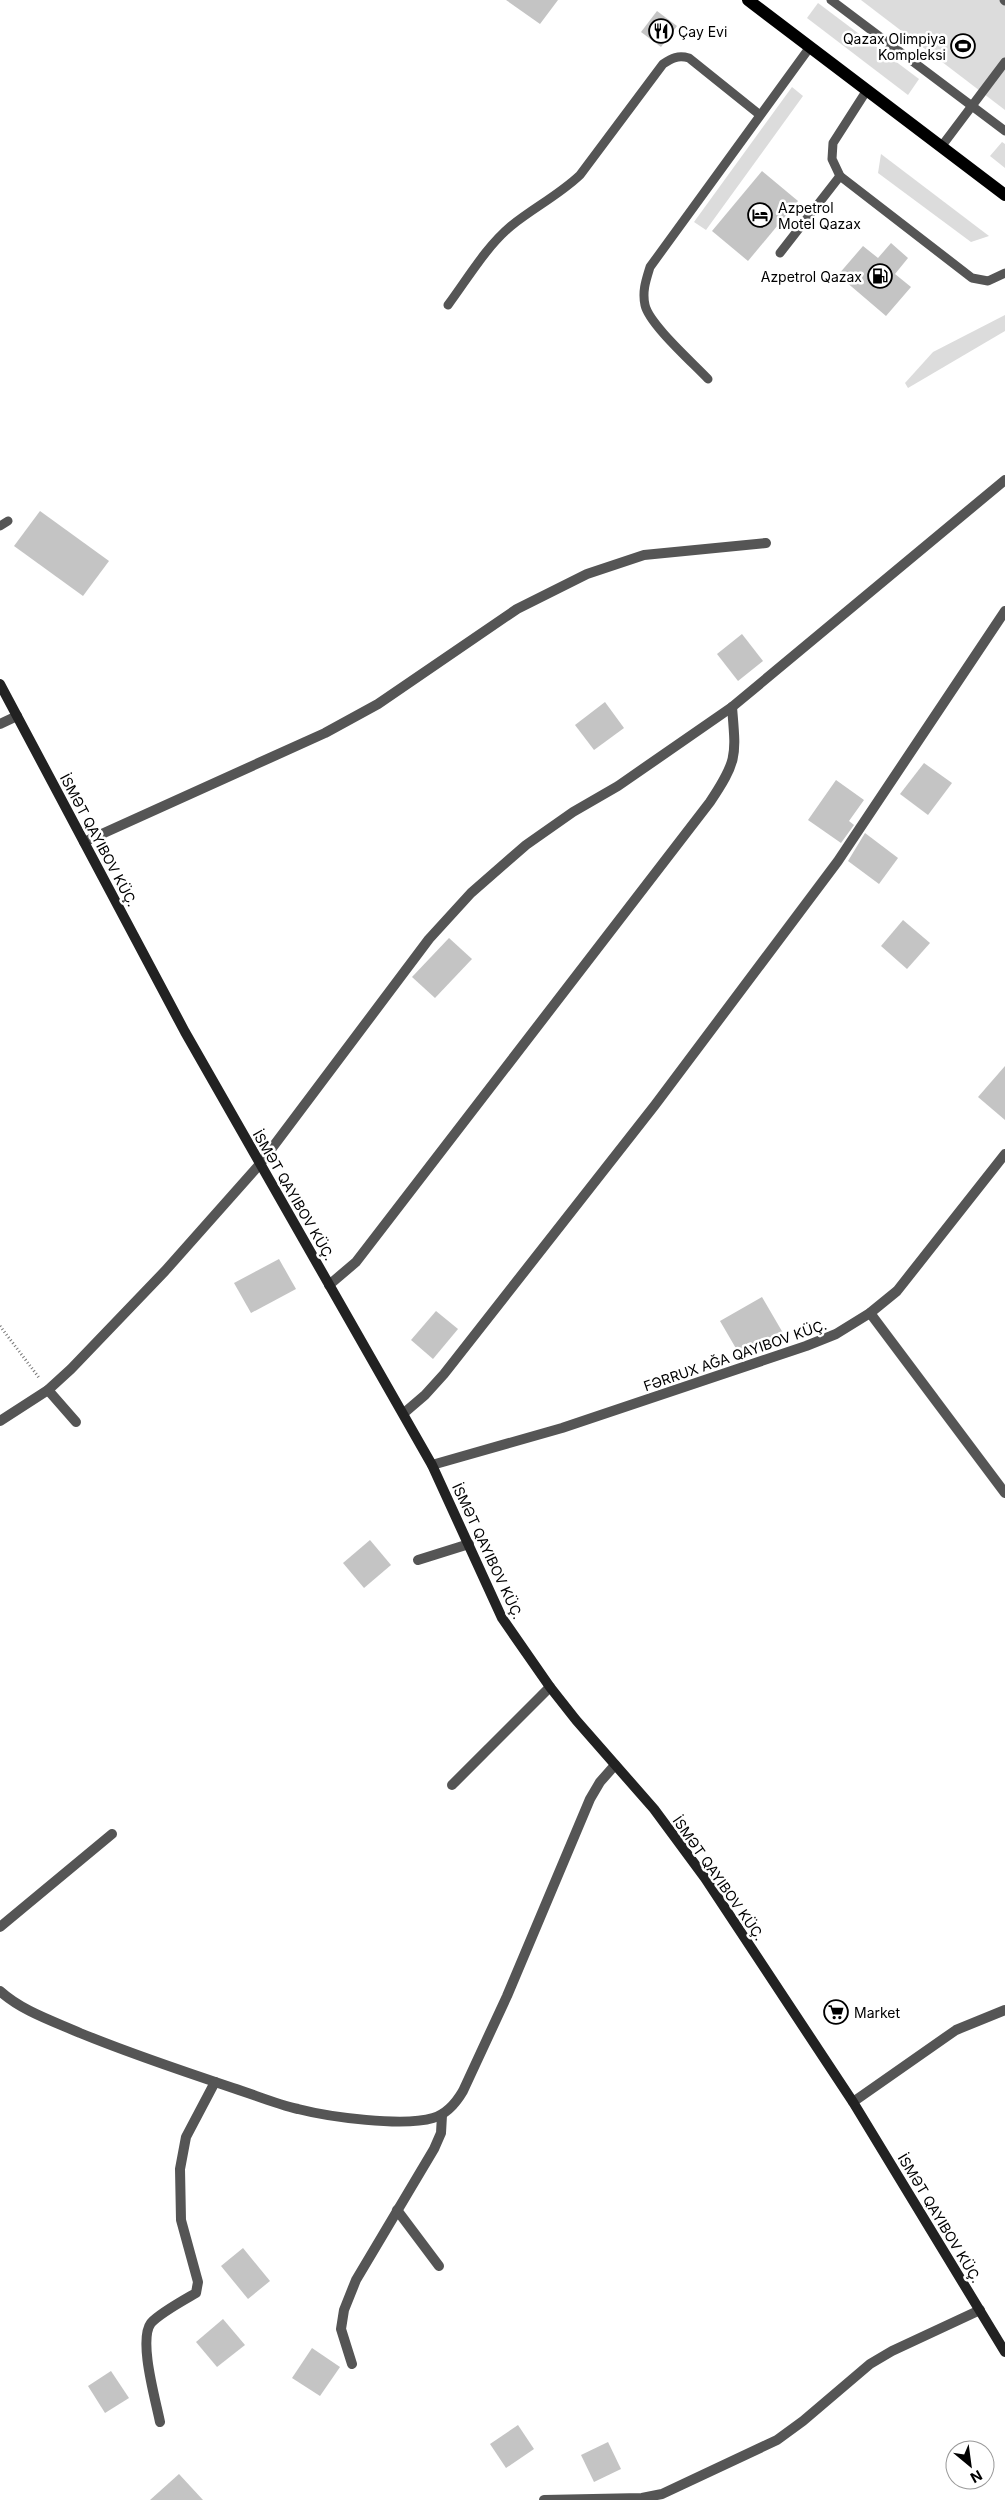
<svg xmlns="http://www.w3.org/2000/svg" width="1005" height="2500" viewBox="0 0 1005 2500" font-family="Inter,sans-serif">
<rect width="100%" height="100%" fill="#fff"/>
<g fill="#dcdcdc">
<polygon points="861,0 1005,0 1005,110"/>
<polygon points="818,3 919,79 908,95 807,18"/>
<polygon points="792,87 803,96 706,230 694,222"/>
<polygon points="1002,142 1005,144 1005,168 990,156"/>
<polygon points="881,154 989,236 971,242 878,173"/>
<polygon points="1005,315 1005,331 908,388 905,383 933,352"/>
</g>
<g fill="#c4c4c4">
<polygon points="506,0 558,0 540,24"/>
<polygon points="657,11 677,26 661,47 641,32"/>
<polygon points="762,171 798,201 748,261 712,231"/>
<polygon points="891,243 908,258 895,274 911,287 886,316 838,275 863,246 878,258"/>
<polygon points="40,511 109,561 83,596 14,546"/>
<polygon points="742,634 763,661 738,681 717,654"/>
<polygon points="605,702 624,728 594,750 575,725"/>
<polygon points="924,763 952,783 928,815 900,794"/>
<polygon points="836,780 864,800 849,821 854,825 841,843 808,820"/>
<polygon points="865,833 898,858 879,884 848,861"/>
<polygon points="903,920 930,943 907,969 881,946"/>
<polygon points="449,938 472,959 435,998 412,977"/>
<polygon points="1005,1066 1005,1120 978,1097"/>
<polygon points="279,1259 296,1289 251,1313 234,1283"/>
<polygon points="762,1297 783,1333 741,1357 720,1321"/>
<polygon points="436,1311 458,1329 433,1359 411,1340"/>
<polygon points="370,1540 391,1565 364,1588 343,1563"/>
<polygon points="243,2248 270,2281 248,2299 221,2266"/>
<polygon points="223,2319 245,2345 217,2367 196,2342"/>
<polygon points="312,2348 340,2367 320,2396 292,2378"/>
<polygon points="111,2371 129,2398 105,2413 88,2386"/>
<polygon points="518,2425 534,2449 506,2468 490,2444"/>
<polygon points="608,2442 621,2469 594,2482 581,2455"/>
<polygon points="179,2474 203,2500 150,2500"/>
</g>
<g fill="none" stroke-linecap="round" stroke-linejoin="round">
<polyline stroke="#777" stroke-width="3" stroke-dasharray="1 2.5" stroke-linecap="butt" points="0,1326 40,1379"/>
<g stroke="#555" stroke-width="9">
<polyline points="831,0 1005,131"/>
<polyline points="1004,0 1005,1"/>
<polyline points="867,90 833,143 832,159 840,176 972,278 988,281 1005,273"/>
<polyline points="941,147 1005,62"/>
<polyline points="780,253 840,176"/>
<path d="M448,305C468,278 486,247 511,226C533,208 559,195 580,175L663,64C672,58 678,55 689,58L760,115"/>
<path d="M708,379C693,363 649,324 645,305C642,291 646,280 650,267L810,47"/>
<polyline points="0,526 8,521"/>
</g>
<g stroke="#555" stroke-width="10">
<polyline points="0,724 17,716"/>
<polyline points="84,842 325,733 378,704 517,609 587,574 644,555 766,543"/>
<path d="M329,1285L356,1262L710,802C738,760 736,756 732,707"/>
<polyline points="870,1313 1005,1493"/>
<polyline points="48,1390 76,1422"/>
<polyline points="404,1413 425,1395 444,1374 655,1105 838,861 1005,611"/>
<polyline points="0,1421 48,1390 71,1369 165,1271 260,1164 429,939 471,893 526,845 573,812 618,786 732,707 1005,480"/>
<polyline points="432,1465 562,1428 806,1346 836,1334 870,1313 897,1291 1005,1154"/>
<polyline points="418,1560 469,1544"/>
<polyline points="452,1785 550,1687"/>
<polyline points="0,1927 112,1834"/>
<path d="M0,1991C22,2011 53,2021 80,2033C131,2054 182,2071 233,2088C255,2095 276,2104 298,2109C329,2117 403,2127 433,2118C447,2114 456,2103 463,2091L507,1996L590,1799L600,1782L615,1765"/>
<polyline points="853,2102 956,2030 1005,2010"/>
<polyline points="397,2210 439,2266"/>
<polyline points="352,2364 341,2329 344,2310 356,2280 434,2149 441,2133 442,2115"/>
<path d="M160,2422C156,2401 138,2340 151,2323C160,2313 184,2300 196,2293L198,2282L181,2220L180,2169L186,2137L215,2082"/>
<polyline points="544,2500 642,2498 662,2494 777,2440 803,2421 870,2364 892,2351 980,2310"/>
</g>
<polyline stroke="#222" stroke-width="10" points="0,684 185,1032 432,1465 502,1618 550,1687 576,1720 654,1809 705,1878 853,2102 1005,2352"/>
<polyline stroke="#000" stroke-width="12" points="748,0 1005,195"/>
</g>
<defs>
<g id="restaurant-ring" transform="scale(1.25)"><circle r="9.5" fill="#fff" stroke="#000" stroke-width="1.5"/><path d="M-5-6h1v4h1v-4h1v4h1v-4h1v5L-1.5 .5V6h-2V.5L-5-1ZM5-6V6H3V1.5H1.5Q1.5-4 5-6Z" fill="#000"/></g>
<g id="stadium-ring" transform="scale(1.25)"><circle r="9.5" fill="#fff" stroke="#000" stroke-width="1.5"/><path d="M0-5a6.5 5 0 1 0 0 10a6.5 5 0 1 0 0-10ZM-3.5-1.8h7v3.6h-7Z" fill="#000"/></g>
<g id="hotel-ring" transform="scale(1.25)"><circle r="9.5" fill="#fff" stroke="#000" stroke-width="1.5"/><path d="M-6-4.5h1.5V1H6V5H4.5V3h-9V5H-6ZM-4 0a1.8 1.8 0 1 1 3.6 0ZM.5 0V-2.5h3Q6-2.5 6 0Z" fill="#000"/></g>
<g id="fuel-ring" transform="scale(1.25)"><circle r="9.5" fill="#fff" stroke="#000" stroke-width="1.5"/><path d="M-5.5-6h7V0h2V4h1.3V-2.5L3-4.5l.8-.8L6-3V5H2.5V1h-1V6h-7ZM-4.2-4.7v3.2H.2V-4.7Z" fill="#000"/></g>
<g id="supermarket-ring" transform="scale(1.25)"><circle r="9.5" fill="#fff" stroke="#000" stroke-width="1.5"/><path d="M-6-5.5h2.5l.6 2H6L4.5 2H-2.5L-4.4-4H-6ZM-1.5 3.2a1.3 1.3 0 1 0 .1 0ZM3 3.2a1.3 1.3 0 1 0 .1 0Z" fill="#000"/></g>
</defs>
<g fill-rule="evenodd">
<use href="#restaurant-ring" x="661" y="31"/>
<use href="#stadium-ring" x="963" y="46"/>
<use href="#hotel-ring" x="760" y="215"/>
<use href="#fuel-ring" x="880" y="276"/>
<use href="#supermarket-ring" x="836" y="2012"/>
</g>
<g text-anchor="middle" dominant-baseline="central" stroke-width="5" stroke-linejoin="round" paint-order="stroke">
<g font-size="14" fill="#000" stroke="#fff" text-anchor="start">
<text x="678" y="31">Çay Evi</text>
<text x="946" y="38" text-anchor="end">Qazax Olimpiya<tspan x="946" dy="16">Kompleksi</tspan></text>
<text x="778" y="207">Azpetrol<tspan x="778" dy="16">Motel Qazax</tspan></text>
<text x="862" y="276" text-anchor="end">Azpetrol Qazax</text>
<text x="854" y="2012">Market</text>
</g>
<g font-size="14" fill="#000" stroke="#fff">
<text transform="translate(99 840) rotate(62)">İSMƏT QAYIBOV KÜÇ.</text>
<text transform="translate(294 1195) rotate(60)">İSMƏT QAYIBOV KÜÇ.</text>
<text transform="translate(735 1355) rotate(-19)">FƏRRUX AĞA QAYIBOV KÜÇ.</text>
<text transform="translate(488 1551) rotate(65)">İSMƏT QAYIBOV KÜÇ.</text>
<text transform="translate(719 1878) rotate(55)">İSMƏT QAYIBOV KÜÇ.</text>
<text transform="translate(940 2218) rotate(59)">İSMƏT QAYIBOV KÜÇ.</text>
</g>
</g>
<g transform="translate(970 2465) rotate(151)"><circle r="24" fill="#ffffff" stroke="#999999"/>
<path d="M0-4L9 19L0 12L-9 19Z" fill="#000000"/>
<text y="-8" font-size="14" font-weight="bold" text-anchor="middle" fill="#000000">N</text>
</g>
</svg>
